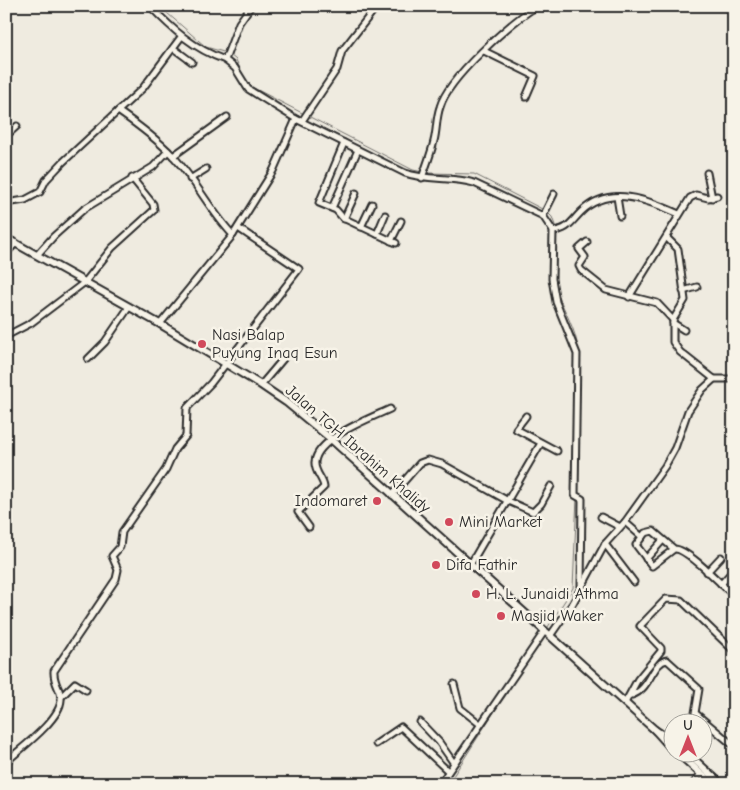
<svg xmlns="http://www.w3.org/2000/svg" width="740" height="790" viewBox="0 0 740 790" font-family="'Comic Neue',sans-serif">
<rect width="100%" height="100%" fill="#efebe0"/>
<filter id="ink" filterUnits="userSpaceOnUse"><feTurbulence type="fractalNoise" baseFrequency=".02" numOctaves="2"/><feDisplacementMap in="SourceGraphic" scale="10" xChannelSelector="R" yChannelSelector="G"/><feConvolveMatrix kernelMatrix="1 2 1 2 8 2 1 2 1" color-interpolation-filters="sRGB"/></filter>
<g filter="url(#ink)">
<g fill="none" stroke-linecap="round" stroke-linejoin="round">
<g stroke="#74726e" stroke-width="1">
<polyline points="159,6 206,47 227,53"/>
<polyline points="230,55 236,60 246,81"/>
<polyline points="248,85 304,114"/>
<polyline points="308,116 413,170 423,172"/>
<polyline points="427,173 474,174 544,210"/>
<polyline points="547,212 552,217 556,228"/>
<polyline points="555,263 556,232"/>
<polyline points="555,274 556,285"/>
<path d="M556,289C562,308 578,332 578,351"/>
<polyline points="546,630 573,588 577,497"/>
<polyline points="448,784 517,676"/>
</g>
<g stroke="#2b2b2b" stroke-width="9">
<g id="minor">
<path d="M150,6C172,29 194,49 225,60"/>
<polyline points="173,48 192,62"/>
<polyline points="484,51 535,76 526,97"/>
<path d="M118,111C138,125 156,138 172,155C195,179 210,211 233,235"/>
<path d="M296,119L405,173C427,181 451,176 474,183L543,216L553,231L552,279L556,302L577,354L575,495L582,499L581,588"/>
<polyline points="302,121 337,69 342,51 377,6"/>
<polyline points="6,136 17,126"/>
<polyline points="344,143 319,203 336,210 343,218 396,243"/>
<polyline points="173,156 227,117"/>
<polyline points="707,173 712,198"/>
<path d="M422,178C426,166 431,154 434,141C437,130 436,118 440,107C448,78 511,22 537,6"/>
<polyline points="190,179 206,169"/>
<polyline points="617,197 620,216"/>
<polyline points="6,203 25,200 40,192 46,180 63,162 143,88 181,37"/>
<polyline points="332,208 358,150"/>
<polyline points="543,216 554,194"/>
<polyline points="344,219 356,193"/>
<polyline points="361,227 372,204"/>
<path d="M553,231C568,230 571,222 581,212C610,184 647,200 679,214"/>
<polyline points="377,234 385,215"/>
<polyline points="667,238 678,249 685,300 673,320 673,342 680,352 714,379"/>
<polyline points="391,241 401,221"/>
<polyline points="587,242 579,249 585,257 579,266 581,270 606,290 657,303 673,320"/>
<polyline points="6,253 16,243"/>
<polyline points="37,255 54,236 84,209 153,167 168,151"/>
<polyline points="683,291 697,287"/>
<polyline points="629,297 690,198 696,195 708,198 717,196"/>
<polyline points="673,323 684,330"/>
<polyline points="160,324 233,235 273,171 296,119 248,89 235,68 225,60 239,23 251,6"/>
<polyline points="6,336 31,323 85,282 112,248 154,210 153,204 132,178"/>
<polyline points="88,359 105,342 129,307"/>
<polyline points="261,385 283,359"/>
<polyline points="526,416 516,429 557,451"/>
<polyline points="392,495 420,463 428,460 442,464 508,501 533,512 541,504 551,486"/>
<polyline points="601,517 620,527"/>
<polyline points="625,522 642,537"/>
<path d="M309,527L298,512L324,487C323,478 314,472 315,462C317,438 371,418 390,409"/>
<polyline points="605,544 634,582"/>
<path d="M674,549L652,566L636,545L645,533L653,531L674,549C686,547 723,586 734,596"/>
<polyline points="646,559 663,540"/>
<polyline points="470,565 541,443"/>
<polyline points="707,572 721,557"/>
<polyline points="721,584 731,573"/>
<polyline points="550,636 573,603 605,544 625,522 665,466 675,448 688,411 702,390 714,379 734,379"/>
<polyline points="454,684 460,708 480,724"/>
<path d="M632,695C651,689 652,662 667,660L699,689L695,713L734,746"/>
<polyline points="62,696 75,683 86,690"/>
<polyline points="625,703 638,679 661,651 661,648 640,626 666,599 681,600 734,651"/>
<polyline points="420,722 439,742 453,762"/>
<polyline points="376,744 401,727 448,771"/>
<path d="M6,762C20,749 60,720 61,700C62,690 53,684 54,671L116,579L118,570L112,556L120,547L122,532L166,469L175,449L186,436L187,408L211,383L299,269L238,228"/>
<polyline points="440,784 544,632"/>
<polyline points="693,784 701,774"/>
</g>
</g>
<g stroke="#2b2b2b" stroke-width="10">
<g id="major">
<polyline points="6,238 160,324 261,385 286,402 331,439 655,730 672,749"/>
<polyline points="655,730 672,741"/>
<polyline points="677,752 712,784"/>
<polyline points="686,752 721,784"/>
</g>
</g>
<use href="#minor" stroke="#f7f3e8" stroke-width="5"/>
<use href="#major" stroke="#f7f3e8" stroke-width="6"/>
</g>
</g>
<g fill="#d1495b" stroke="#f7f3e8" stroke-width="2">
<circle cx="202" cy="344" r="5"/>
<circle cx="377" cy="501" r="5"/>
<circle cx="449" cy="522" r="5"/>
<circle cx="436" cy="565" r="5"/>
<circle cx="476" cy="594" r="5"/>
<circle cx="501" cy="616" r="5"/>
</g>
<g text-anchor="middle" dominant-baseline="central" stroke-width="5" stroke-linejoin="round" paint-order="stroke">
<g font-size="16" fill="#2b2b2b" stroke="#f7f3e8" text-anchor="start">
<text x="212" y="335">Nasi Balap<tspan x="212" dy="18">Puyung Inaq Esun</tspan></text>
<text x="367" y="501" text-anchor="end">Indomaret</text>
<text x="459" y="522">Mini Market</text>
<text x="446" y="565">Difa Fathir</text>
<text x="486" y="594">H. L. Junaidi Athma</text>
<text x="511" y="616">Masjid Waker</text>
</g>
<g font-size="16" fill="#2b2b2b" stroke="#f7f3e8">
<text transform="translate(358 449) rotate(41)">Jalan TGH Ibrahim Khalidy</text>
</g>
</g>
<rect width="740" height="790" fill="none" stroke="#f7f3e8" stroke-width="25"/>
<rect x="12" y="12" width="715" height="765" fill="none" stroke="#2b2b2b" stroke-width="2" filter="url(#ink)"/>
<g transform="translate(688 738)"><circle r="24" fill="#f7f3e8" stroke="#a5a39c"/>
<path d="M0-4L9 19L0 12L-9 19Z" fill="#d1495b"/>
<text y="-8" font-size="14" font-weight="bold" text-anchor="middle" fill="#2b2b2b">U</text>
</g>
</svg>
